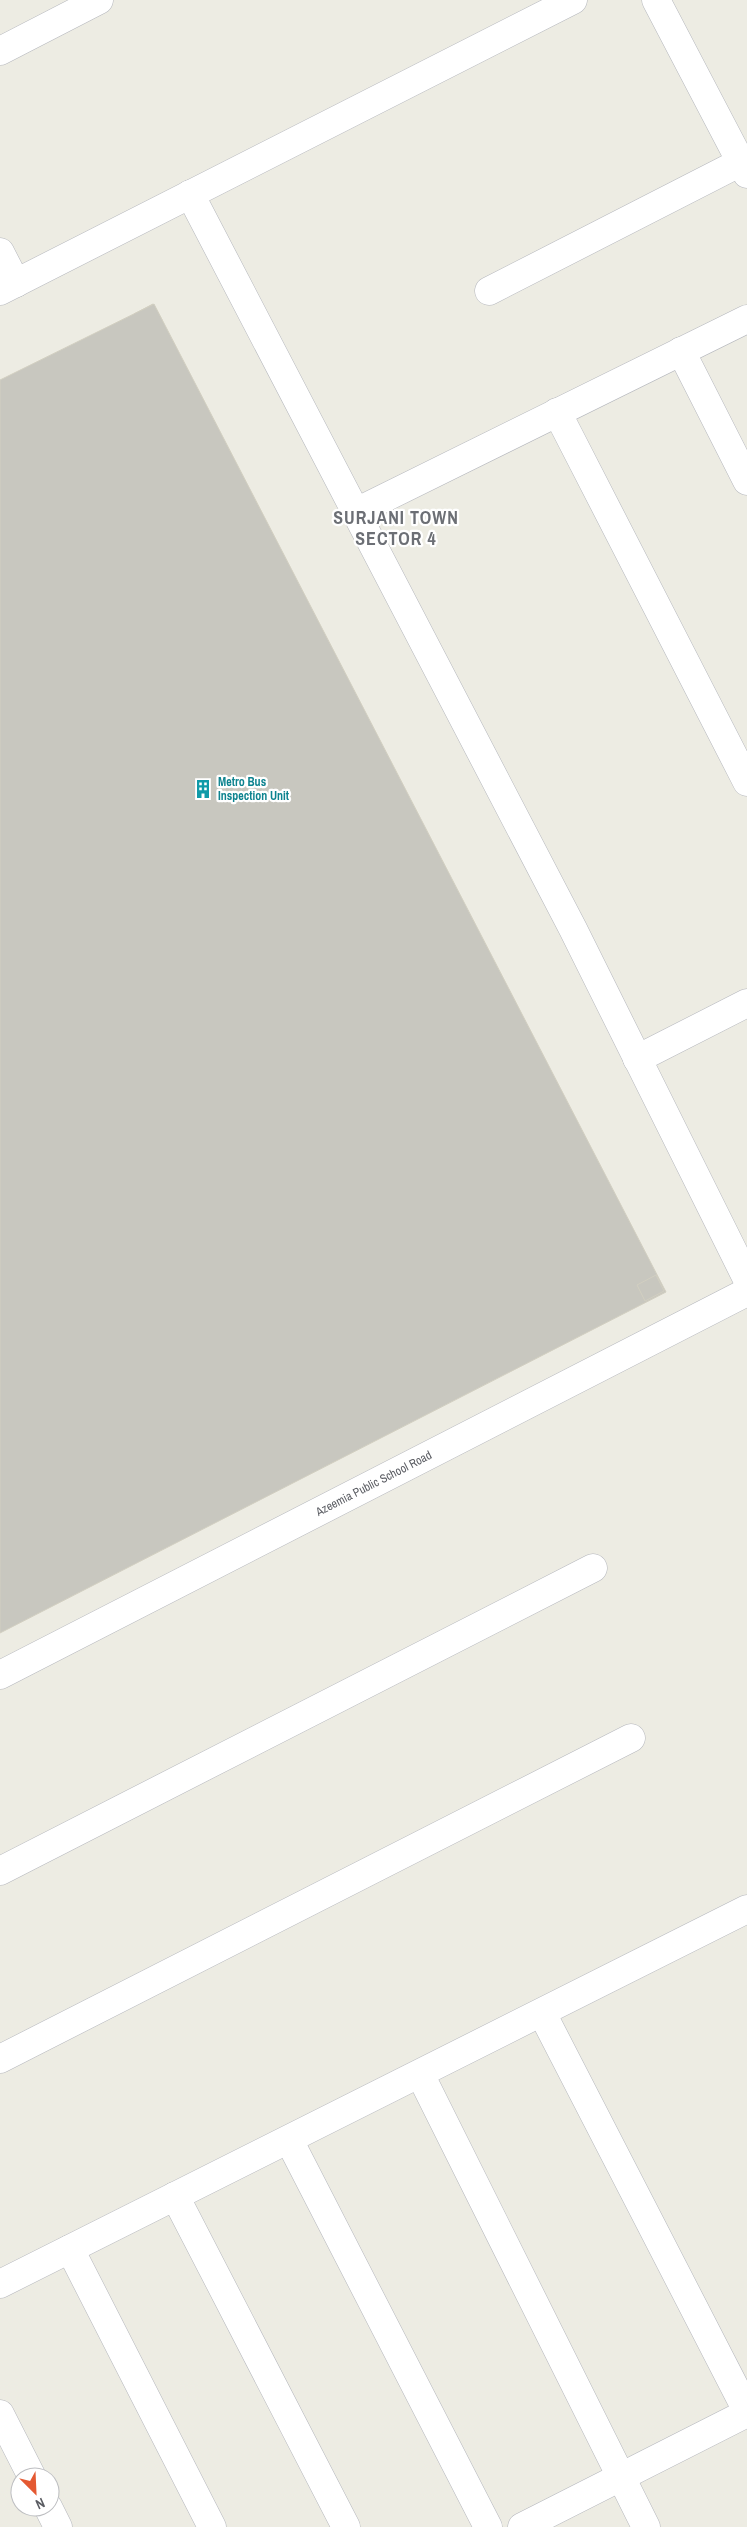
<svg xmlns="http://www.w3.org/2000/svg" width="747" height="2527" viewBox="0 0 747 2527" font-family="'Archivo Narrow',sans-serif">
<rect width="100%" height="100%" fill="#edece3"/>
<g fill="#c8c7bf" stroke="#d2cfc1">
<polygon points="153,304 162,320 141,330 134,314"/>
<polygon points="154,304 666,1292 0,1633 0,380"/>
<polygon points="656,1275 664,1291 645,1301 637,1285"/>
</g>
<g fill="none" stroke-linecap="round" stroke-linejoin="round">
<g stroke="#b5b7bd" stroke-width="29">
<g id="minor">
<polyline points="656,0 747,174"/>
<polyline points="0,51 99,0"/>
<polyline points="0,252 16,283"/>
<polyline points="489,291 747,159"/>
<polyline points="681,351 747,481"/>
<polyline points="557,412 747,782"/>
<polyline points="356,512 747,319"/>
<polyline points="637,1059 747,1003"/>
<polyline points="0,1871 593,1568"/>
<polyline points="542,2013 747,2411"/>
<polyline points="0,2059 631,1738"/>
<polyline points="420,2074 646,2527"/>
<polyline points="289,2140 488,2527"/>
<polyline points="175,2196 346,2527"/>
<polyline points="70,2249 212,2527"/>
<polyline points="0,2284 747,1909"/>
<polyline points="0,2414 32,2477"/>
<polyline points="48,2507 58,2527"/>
<polyline points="522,2527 747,2413"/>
</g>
</g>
<g stroke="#b5b7bd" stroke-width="29">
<g id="tertiary">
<polyline points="190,194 573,929 747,1279"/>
<polyline points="0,291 573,0"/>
<path id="s1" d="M0,1675L747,1292"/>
</g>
</g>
<use href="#minor" stroke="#fff" stroke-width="28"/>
<use href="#tertiary" stroke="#fff" stroke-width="28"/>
</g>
<defs>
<g id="building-bare" transform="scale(1.5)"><path d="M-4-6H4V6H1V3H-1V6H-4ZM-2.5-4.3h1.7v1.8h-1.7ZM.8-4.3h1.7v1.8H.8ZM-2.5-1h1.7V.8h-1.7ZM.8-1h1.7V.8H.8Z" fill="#0f9aa8" stroke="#fff" stroke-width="2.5" paint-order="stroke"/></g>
</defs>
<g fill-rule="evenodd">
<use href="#building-bare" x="203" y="789"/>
</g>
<g text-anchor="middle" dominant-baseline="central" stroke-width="4.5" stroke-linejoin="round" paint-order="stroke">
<g font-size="12" font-weight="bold" fill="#0d838f" stroke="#fff" text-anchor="start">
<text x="218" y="782">Metro Bus<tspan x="218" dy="14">Inspection Unit</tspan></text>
</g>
<g font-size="12" fill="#5b5d63" stroke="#fff">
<text stroke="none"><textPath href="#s1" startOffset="420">Azeemia Public School Road</textPath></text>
</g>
<g font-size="18" font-weight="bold" letter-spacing="1" fill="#6c6f75" stroke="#fff">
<text x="396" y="517">SURJANI TOWN<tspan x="396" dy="21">SECTOR 4</tspan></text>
</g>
</g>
<g transform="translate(35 2492) rotate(156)"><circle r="24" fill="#ffffff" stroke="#bdbec1"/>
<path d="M0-4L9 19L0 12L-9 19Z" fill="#e45932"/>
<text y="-8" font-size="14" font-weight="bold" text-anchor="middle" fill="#5b5d63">N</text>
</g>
</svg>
